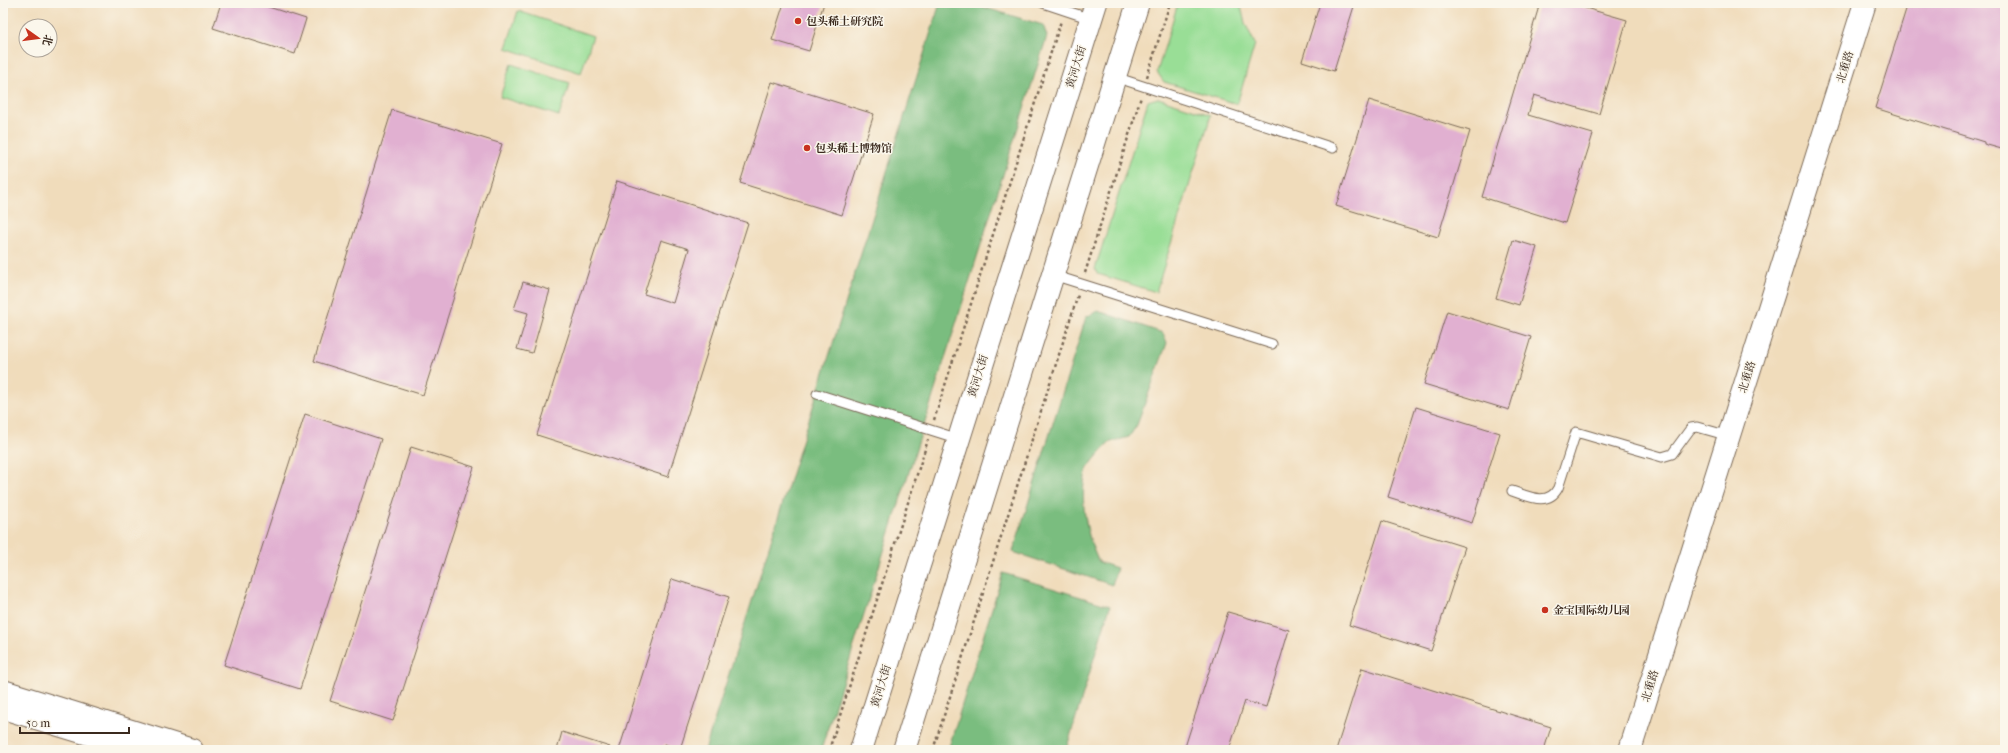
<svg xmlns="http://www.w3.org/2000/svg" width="2008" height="753" viewBox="0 0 2008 753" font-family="'IM FELL French Canon','Noto Serif SC',serif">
<rect width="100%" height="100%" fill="#fbf7ec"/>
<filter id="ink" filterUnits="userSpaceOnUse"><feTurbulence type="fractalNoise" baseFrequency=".025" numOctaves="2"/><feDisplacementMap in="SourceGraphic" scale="8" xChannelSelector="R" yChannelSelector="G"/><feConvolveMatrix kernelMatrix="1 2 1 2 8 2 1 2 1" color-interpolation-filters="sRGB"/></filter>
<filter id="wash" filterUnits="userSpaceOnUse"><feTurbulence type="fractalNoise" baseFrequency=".012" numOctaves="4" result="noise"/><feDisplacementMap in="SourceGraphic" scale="16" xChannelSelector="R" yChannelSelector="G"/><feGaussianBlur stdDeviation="0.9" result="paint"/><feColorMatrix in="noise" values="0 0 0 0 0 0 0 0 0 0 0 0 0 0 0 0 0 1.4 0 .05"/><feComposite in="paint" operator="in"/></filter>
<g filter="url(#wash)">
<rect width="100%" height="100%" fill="#f0dcbb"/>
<g fill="#99de96" stroke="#6a845a">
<polygon points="1178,3 1240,3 1245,23 1255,44 1237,104 1164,82 1157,72"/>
<polygon points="518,11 593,36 581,73 506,48"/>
<polygon points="511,64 570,83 559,116 500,97"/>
<polygon points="1158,98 1211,115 1156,292 1098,274 1095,269 1148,101"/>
</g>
<g fill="#7abd7f" stroke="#5a744e">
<polygon points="940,3 969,3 1043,25 1047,36 821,750 705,750"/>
<path d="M1098,311L1163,333L1167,343L1137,425L1129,437C1123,439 1117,440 1111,442C1107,444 1089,465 1087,470C1078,495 1087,539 1099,562L1117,568L1112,585L1013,552L1086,317Z"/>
<polygon points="1003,573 1110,606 1066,750 948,750"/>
</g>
<g id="blocks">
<g fill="#e1b0d1" fill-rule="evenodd">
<polygon points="221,3 256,3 306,19 295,54 213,28"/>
<polygon points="784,3 824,3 809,51 772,40"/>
<polygon points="1320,3 1355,3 1334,71 1302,61"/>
<polygon points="1540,3 1568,3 1627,20 1599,114 1534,95 1528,115 1593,134 1565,223 1482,197"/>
<polygon points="1908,3 2005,3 2005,150 1984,144 1984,142 1875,108"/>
<polygon points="772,82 874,114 842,215 740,183"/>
<polygon points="1369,100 1470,131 1438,237 1336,206"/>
<polygon points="392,110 502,144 423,395 314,361"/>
<path d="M617,181L748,223L668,477L537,435ZM661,240L689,249L673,303L644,294Z"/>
<polygon points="1513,240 1537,247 1519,305 1496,298"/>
<polygon points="523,282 550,290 532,353 517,349 528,313 514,309"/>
<polygon points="1447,311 1531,337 1509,410 1424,384"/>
<polygon points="1416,407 1500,433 1472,523 1388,497"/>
<polygon points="305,414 381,439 300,689 224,665"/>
<polygon points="411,447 474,467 393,721 330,701"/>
<polygon points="1382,521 1465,547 1431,651 1349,625"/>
<polygon points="672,579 729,597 680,749 664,744 663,750 619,750"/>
<polygon points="1228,612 1289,630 1266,707 1245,701 1229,750 1184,750"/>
<polygon points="1362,668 1551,727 1544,750 1336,750"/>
<polygon points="562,732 610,747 609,750 557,750"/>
</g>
</g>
</g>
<g filter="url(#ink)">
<use href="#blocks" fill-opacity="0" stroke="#7a6855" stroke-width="1"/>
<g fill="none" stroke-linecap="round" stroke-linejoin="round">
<g stroke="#7a6855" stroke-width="11">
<g id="lane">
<polyline points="1043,3 1091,19"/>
<polyline points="1115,77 1333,148"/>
<polyline points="1053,275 1272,344"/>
<polyline points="817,394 959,439"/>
<path d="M1512,491C1528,496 1548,507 1558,488L1576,432L1662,457L1672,454L1691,428L1697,427L1729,436"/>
</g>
</g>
<g stroke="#7a6855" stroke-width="24">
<polyline id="secondary" points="1630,750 1865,3"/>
</g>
<g stroke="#7a6855" stroke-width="24">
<g id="primary">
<polyline points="3,691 192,750"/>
<polyline points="3,708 141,750"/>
<polyline points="861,750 1096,3"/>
<polyline points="904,750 1138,3"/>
</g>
</g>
<g stroke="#7a6855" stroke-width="2.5" stroke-dasharray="3 3" stroke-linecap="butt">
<polyline points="1147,77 1170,3"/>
<polyline points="1085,273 1141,97"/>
<polyline points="934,420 1061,21"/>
<polyline points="829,750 928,440"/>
<polyline points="933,750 1078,295"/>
</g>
<use href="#lane" stroke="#fff" stroke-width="9"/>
<use href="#secondary" stroke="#fff" stroke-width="22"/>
<use href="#primary" stroke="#fff" stroke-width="22"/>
</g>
</g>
<g fill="#c8321e" stroke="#fbf7ec" stroke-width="1.5">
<circle cx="798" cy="21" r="4"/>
<circle cx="807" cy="148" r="4"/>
<circle cx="1545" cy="610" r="4"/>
</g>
<g text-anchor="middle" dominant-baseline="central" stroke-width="3" stroke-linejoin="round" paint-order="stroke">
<g font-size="11" font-weight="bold" fill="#3b2a1e" stroke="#fbf7ec" text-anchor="start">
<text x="806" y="21">包头稀土研究院</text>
<text x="815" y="148">包头稀土博物馆</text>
<text x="1553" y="610">金宝国际幼儿园</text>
</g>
<g font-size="11" fill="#3b2a1e" stroke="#fbf7ec">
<text transform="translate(1076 67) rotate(-73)">黄河大街</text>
<text transform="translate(1845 67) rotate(-73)">北重路</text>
<text transform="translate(978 376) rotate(-73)">黄河大街</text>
<text transform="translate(1747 377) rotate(-73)">北重路</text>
<text transform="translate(881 686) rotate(-73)">黄河大街</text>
<text transform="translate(1650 686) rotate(-73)">北重路</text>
</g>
</g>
<rect width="2008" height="753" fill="none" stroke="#fbf7ec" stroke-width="16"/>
<g transform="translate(38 38) rotate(104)"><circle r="19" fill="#fbf7ec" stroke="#aea59a"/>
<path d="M0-3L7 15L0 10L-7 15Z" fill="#c8321e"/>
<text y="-6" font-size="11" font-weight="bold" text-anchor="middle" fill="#3b2a1e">北</text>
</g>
<path d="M20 727v6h109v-6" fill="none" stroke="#3b2a1e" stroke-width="2"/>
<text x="26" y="727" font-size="12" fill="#3b2a1e" stroke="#fbf7ec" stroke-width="3" paint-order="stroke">50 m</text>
</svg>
